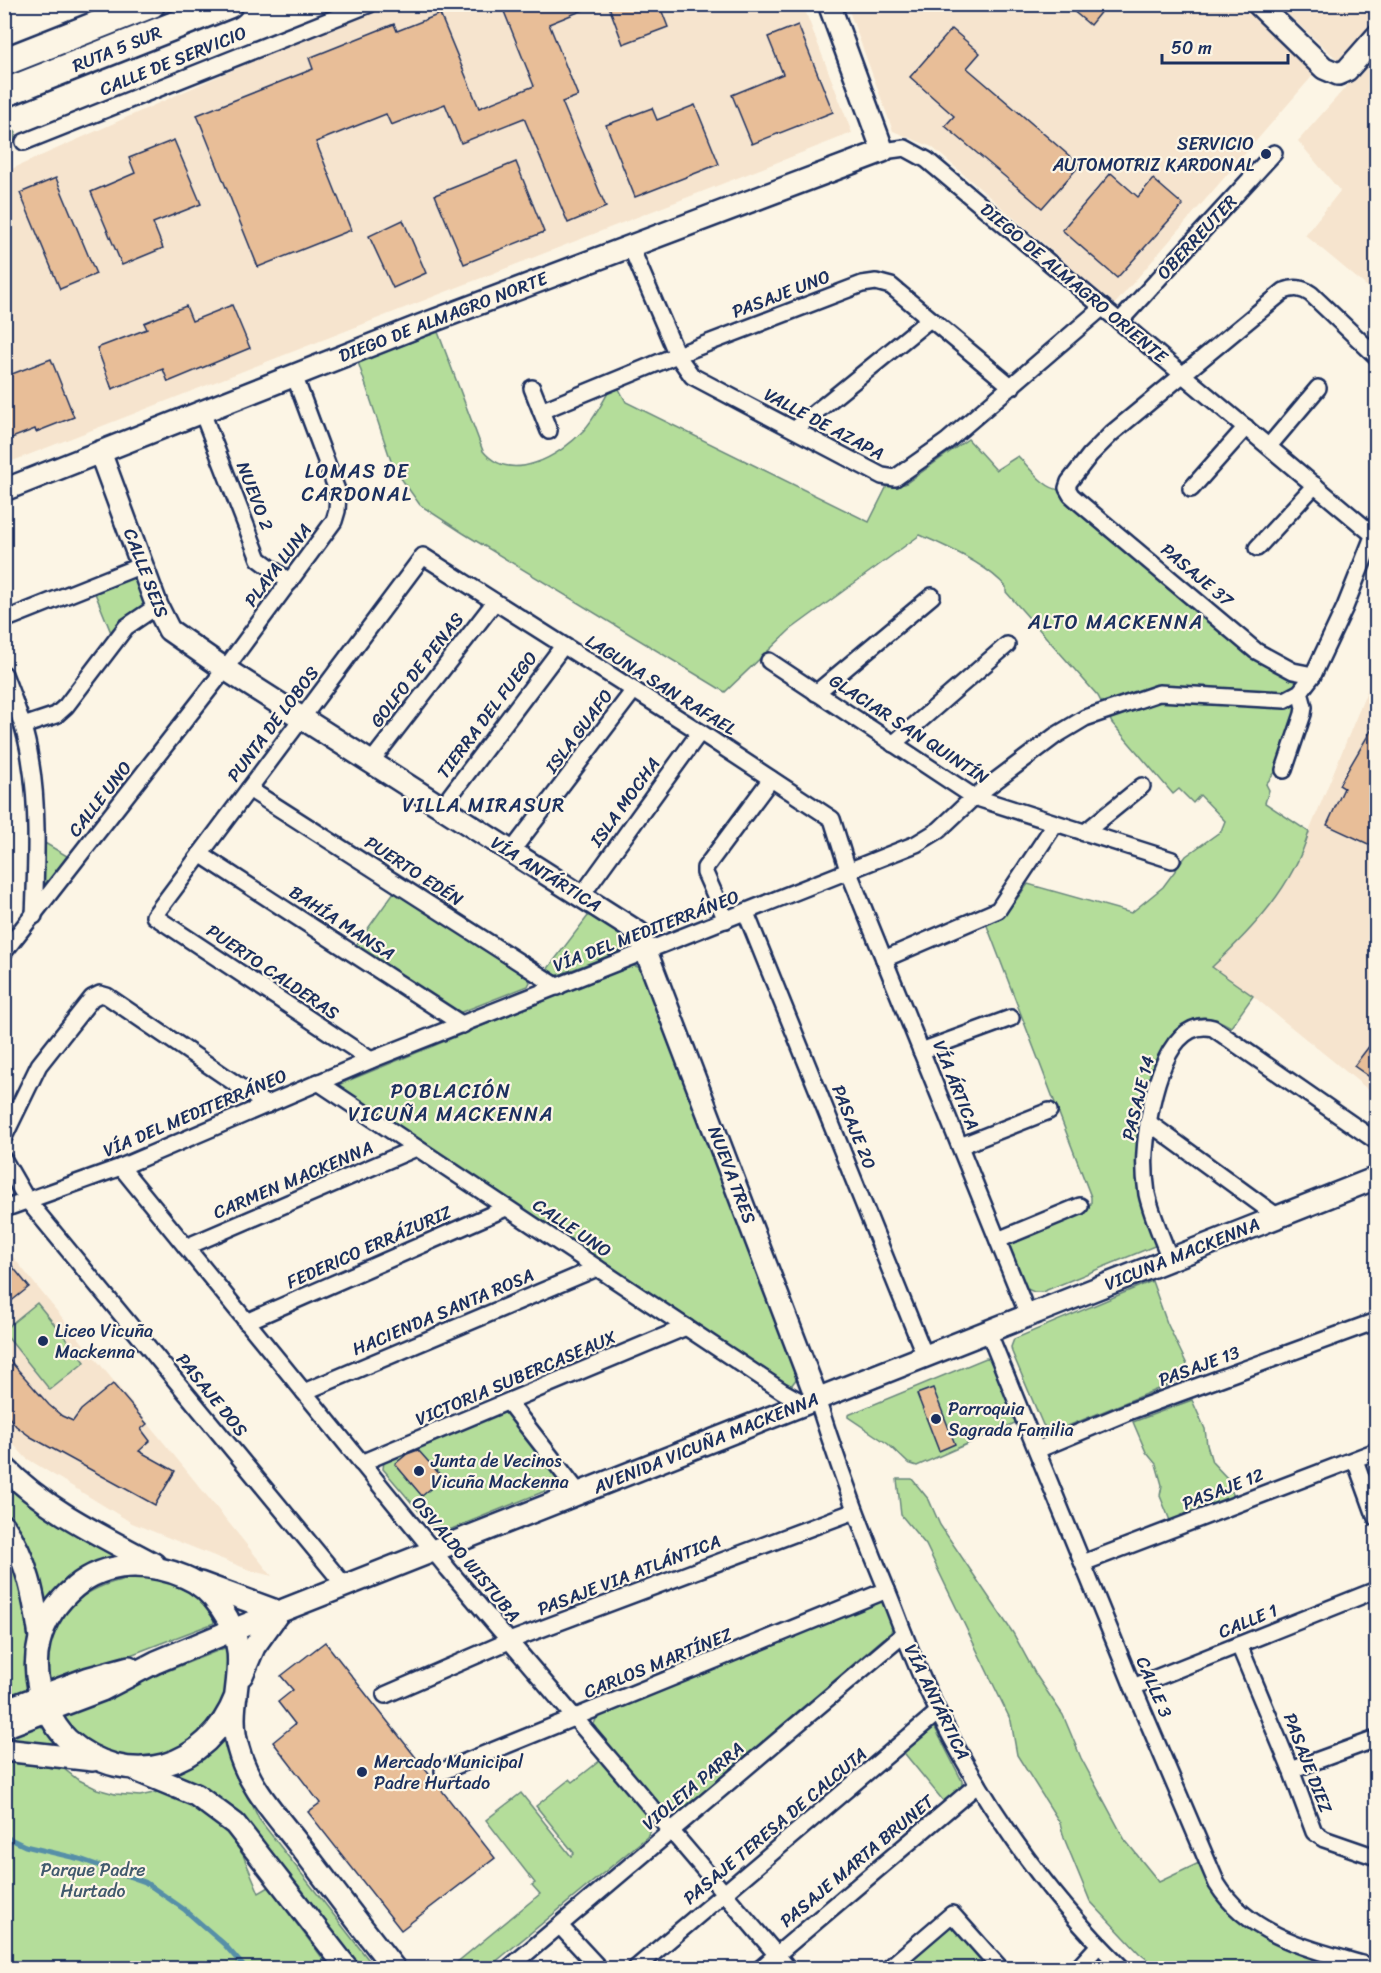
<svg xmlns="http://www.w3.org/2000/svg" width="1381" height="1973" viewBox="0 0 1381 1973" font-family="Sriracha,sans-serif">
<rect width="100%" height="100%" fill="#fcf5e5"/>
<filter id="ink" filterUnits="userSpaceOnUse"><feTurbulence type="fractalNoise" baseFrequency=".0167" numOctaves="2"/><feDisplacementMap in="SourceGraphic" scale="12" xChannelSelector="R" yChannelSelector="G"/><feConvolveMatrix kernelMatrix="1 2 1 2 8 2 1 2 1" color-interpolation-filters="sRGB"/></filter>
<g filter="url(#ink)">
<g fill="#f6e4ce">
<polygon points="384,5 803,5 852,133 5,464 5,172 348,18"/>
<polygon points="847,5 1247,5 1315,73 1114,305 932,147 893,131"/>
<polygon points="1277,5 1376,5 1376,18 1339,61"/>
<polygon points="1376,53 1376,294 1305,235 1340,191 1298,141"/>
<polygon points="1376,669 1376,1096 1253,996 1212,967 1241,940 1287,882 1304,847 1309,832"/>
<polygon points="4,1246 272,1576 252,1571 132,1523 26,1458 5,1435"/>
</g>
<g fill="#b4dd9a" stroke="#68867c" stroke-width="1.5">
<polygon points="5,121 16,133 11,146 5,157"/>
<path d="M438,332L483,451C511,485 560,456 584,430C594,419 602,404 609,391L619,389L626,402L869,522L888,484H905L968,439L996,470L1018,456C1029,467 1045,490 1061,490L1179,592L1306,678L1280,772L1276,771L1266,784L1269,790L1265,803L1309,832C1293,886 1253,929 1212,967L1253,996L1231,1027C1208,1013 1192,1012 1175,1035C1157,1085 1131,1135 1139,1189C1142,1210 1155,1226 1157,1245L1042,1292H1034L1025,1288L1009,1245L1014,1238L1091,1204V1197L986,923L1010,908L1028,884L1131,913L1163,887L1186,856L1221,831L1225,821L1200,795L1193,803L1179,789L1173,794L1112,723L1098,696L1006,592V587C989,566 946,546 920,535L790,630L725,692L463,533L420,505L393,467L358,362Z"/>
<polygon points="135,574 148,604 129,616 112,635 95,593"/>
<polygon points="43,842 67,856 48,883 44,886 41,885"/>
<polygon points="394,892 527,976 530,982 528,986 459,1013 454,1012 354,948"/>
<polygon points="591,912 629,937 631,942 627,949 558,975 551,975 546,971"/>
<polygon points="631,965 638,967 642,971 794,1367 797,1378 791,1386 783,1383 339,1089 340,1084"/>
<polygon points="1152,1281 1167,1323 1192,1375 1058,1430 1049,1429 1043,1425 1012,1352 1011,1347 1014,1339"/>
<polygon points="37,1303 85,1362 50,1390 5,1334 5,1329"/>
<polygon points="986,1358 991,1359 1016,1420 1015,1423 917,1466 908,1463 888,1444 848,1417 848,1415"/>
<polygon points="1192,1400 1205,1429 1207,1445 1212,1462 1227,1478 1234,1497 1171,1523 1160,1496 1162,1485 1156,1464 1146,1452 1133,1422"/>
<polygon points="499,1411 509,1414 560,1478 555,1487 449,1530 434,1529 383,1469 384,1461"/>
<polygon points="897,1479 912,1479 929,1500 940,1525 1013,1633 1036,1675 1063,1715 1081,1758 1125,1840 1159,1882 1201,1862 1232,1911 1367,1968 1158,1968 1139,1953 1090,1901 1064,1838 1060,1823 1017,1755 1011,1721 926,1545 901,1515"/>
<polygon points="5,1488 10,1492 17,1491 131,1558 45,1608 9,1517 5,1511"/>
<path d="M5,1544C15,1563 22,1584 26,1606C30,1633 25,1660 28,1687L26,1690L5,1699L4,1626L7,1590Z"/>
<path d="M142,1577C165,1580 211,1595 214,1623L99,1667L46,1684C46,1671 43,1654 47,1642C60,1601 102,1580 142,1577Z"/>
<polygon points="875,1599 885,1602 893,1624 891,1632 681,1811 672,1813 665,1810 597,1731 594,1724 599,1712"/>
<polygon points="227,1647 229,1663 227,1687 217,1714 200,1734 184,1746 156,1757 135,1761 82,1744 58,1715"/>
<polygon points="39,1723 57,1748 5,1742 5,1737"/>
<path d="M929,1726L935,1728L962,1781C963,1792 953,1797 945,1803L901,1749Z"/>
<polygon points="226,1732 236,1770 259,1819 375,1968 359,1968 303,1891 255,1832 239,1816 166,1774"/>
<polygon points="602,1759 649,1813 653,1823 647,1837 488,1968 450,1968 540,1894 532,1885 535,1883 486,1820 521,1793 571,1856 574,1853 536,1806 570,1779 573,1782"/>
<polygon points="4,1762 64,1769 77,1779 97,1789 115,1794 140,1796 158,1792 189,1804 220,1826 232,1839 243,1855 259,1893 269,1887 330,1968 5,1968"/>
<polygon points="951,1919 994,1968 895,1968"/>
</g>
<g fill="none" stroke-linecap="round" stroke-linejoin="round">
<polyline stroke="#578fa8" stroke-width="5" points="4,1836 25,1846 80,1859 145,1882 185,1910 224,1944 245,1968"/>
</g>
<g fill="#e8be98" stroke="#1b2f5e" stroke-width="1.5">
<polygon points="501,4 598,4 549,24 578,96 562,102 606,207 568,223 524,118 461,143 445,104 391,125 386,114 316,142 351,230 258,267 197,115 313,69 309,58 394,24 397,31 440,14 479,108 534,86"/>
<polygon points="608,4 659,4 668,27 623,44"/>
<polygon points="1065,4 1107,4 1090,25"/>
<polygon points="798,25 833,112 752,144 732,95 783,74 768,37"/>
<polygon points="952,29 980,53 967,68 1080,165 1042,208 945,126 954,116 910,77"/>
<polygon points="695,105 719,164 635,197 606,125 652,108 657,120"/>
<polygon points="174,140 201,204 153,223 163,248 122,265 91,192 135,173 129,158"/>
<polygon points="516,162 544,232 464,264 435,195"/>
<polygon points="1111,173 1138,197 1153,179 1183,205 1117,278 1062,230"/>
<polygon points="56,178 96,274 60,289 20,193"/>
<polygon points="403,220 426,273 393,288 369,236"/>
<polygon points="232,305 250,348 168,382 163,369 112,389 97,348 147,329 144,323 186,306 192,321"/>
<polygon points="51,359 74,417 36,432 35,429 4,441 4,377"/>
<polygon points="1377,720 1377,848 1327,825 1344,788 1339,785"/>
<polygon points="1377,1036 1377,1082 1354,1066"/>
<polygon points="4,1256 29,1287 4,1307"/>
<polygon points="4,1354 49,1405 62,1416 73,1421 81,1410 113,1384 147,1424 141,1429 150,1441 139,1451 175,1471 155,1505 31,1437 16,1426 4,1411"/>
<polygon points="933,1388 955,1444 939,1451 917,1394"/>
<polygon points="418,1450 443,1478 422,1496 395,1464 407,1454"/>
<polygon points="325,1642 495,1858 401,1930 308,1812 320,1803 273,1742 295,1724 278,1702 293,1690 281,1676"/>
</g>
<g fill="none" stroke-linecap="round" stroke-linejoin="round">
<g stroke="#1b2f5e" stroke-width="20">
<g id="street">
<polyline points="24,142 370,4"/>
<polyline points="883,151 905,148 927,160 1376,537"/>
<polyline points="630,245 677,355 692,376 882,476 895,478 946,442 1103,307"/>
<polyline points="1120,321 1274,153"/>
<polyline points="532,388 549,431"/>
<polyline points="541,411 677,355 862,284 876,282 891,286 1012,387"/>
<polyline points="202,412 259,559 290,582"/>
<polyline points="795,429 930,319"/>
<polyline points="1269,446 1318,388"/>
<polyline points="1191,489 1246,427"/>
<polyline points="1257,548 1315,485"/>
<polyline points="4,620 142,565"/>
<polyline points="769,661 974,797 1172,860"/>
<path d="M4,674C14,701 26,729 30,758C39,810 36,864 34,916"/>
<path d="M1313,675L1293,671L1256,651L1080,503L1071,495L1067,488L1069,482L1090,455L1112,433L1284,291C1295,287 1302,288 1311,294L1376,356"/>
<polyline points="816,693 932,596"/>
<polyline points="23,726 56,715 66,706 126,627 157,606"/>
<polyline points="893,744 1007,645"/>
<polyline points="371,762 494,603"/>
<polyline points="1284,770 1303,714 1304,707 1300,692"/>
<polyline points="249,789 558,987"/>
<polyline points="441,808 563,646"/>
<polyline points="1084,833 1142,786"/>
<polyline points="511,852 634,690"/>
<polyline points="200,854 463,1025"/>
<polyline points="582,895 700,732"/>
<polyline points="746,913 925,1356"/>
<polyline points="726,920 705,873 705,868 771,779"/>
<polyline points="4,952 225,669 334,521 337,511 338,493 294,375"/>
<polyline points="884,959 998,910 1055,824"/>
<polyline points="921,1051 1011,1018"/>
<polyline points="371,1060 154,916 423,556 700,732 832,819 848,870 1028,1315"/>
<polyline points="318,1082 782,1391 805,1404"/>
<polyline points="1148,1122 1278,1217"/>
<polyline points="4,1137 39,1065 92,998 100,994 107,996 267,1105"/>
<polyline points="960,1146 1049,1111"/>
<polyline points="4,1160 27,1200 345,1586"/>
<polyline points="121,1167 448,1569 788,1968"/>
<polyline points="4,1209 121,1167 371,1060 916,844 939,830 974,797 1055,736 1085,718 1159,693 1285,700 1300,692 1313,675 1345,607 1376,529"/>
<polyline points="998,1240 1080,1206"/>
<polyline points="186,1247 416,1148"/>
<path d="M1170,1259C1162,1238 1152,1216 1147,1194C1145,1180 1144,1166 1145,1152C1147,1118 1162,1015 1213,1028L1376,1141"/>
<polyline points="246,1322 506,1208"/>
<path d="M988,1331L1133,1687L1217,1884C1251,1939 1319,1951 1376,1968"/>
<polyline points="304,1392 597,1268"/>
<path d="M817,1399C838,1465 862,1531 889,1595C902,1627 913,1660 928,1691C976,1793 1042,1890 1122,1968"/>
<polyline points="509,1403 579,1493"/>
<polyline points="1037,1450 1128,1412 1376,1321"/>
<polyline points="1355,1460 1376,1518"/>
<polyline points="361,1463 686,1327"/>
<polyline points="1083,1563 1376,1451"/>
<polyline points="1239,1645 1291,1770 1314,1832 1324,1839 1376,1857"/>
<polyline points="1133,1687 1376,1590"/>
<polyline points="385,1695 509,1641 855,1511"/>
<polyline points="1291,1770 1376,1739"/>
<polyline points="443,1771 887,1590"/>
<polyline points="560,1926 599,1968"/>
<polyline points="509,1968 904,1634"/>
<polyline points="636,1968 938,1712"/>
<polyline points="761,1968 978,1784"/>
<polyline points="889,1968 952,1914 1000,1968"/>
<polyline points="1078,1968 1099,1945"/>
</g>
</g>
<g stroke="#1b2f5e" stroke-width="26">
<g id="secondary">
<polyline points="1258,4 1324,68 1338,74 1347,70 1376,37"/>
<polyline points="100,452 157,606 169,630 225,669 639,933 817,1399"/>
<polyline points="4,490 422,325 883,151 829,4"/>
<path d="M4,1467C46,1510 102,1536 154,1564"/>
<path d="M4,1526C28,1560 34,1597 40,1637"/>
<polyline points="200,1583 279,1612"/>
<polyline points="242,1675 254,1647 279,1612"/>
<path d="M236,1696C208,1769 128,1792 68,1740C58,1731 52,1720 46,1708C26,1663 38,1618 75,1587C107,1560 149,1562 185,1577C200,1583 212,1595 221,1608C258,1660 223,1697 238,1748C248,1786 276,1815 300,1846C331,1887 362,1928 394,1968"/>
<polyline points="4,1710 89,1678 129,1667"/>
<polyline points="4,1727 102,1690 156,1662 233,1630 1376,1178"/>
<polyline points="4,1750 93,1760"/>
<polyline points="138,1771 196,1795 235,1824 347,1968"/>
</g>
</g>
<g stroke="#1b2f5e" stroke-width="32">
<g id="highway">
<polyline points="4,62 151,4"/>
<polyline points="4,93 229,4"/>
</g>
</g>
<use href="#street" stroke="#fcf5e5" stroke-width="15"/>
<use href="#secondary" stroke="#fcf5e5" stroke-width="21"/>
<use href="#highway" stroke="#fcf5e5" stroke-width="27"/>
</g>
</g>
<g fill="#1b2f5e" stroke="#fcf5e5" stroke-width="2">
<circle cx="1266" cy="154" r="6"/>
<circle cx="43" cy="1341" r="6"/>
<circle cx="936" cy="1419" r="6"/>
<circle cx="419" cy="1471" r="6"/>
<circle cx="362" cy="1772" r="6"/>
</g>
<g text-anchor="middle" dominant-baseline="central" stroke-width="4.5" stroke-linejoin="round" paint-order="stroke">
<g font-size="18" fill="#1b2f5e" stroke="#fcf5e5">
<text transform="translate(117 49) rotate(-22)">RUTA 5 SUR</text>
<text transform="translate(173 61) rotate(-22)">CALLE DE SERVICIO</text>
<text transform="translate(1197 237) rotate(-47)">OBERREUTER</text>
<text transform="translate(1074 283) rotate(40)">DIEGO DE ALMAGRO ORIENTE</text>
<text transform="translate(781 294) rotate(-21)">PASAJE UNO</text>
<text transform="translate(443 317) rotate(-21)">DIEGO DE ALMAGRO NORTE</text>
<text transform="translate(824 424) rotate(28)">VALLE DE AZAPA</text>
<text transform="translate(255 496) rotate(69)">NUEVO 2</text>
<text transform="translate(278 565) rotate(-53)">PLAYA LUNA</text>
<text transform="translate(146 573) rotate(69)">CALLE SEIS</text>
<text transform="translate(1197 575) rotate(40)">PASAJE 37</text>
<text transform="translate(417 670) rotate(-52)">GOLFO DE PENAS</text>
<text transform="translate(661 685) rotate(32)">LAGUNA SAN RAFAEL</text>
<text transform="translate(487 715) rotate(-53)">TIERRA DEL FUEGO</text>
<text transform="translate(273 724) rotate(-53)">PUNTA DE LOBOS</text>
<text transform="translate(909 729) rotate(33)">GLACIAR SAN QUINTÍN</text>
<text transform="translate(579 731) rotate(-53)">ISLA GUAFO</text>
<text transform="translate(100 799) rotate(-52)">CALLE UNO</text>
<text transform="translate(625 802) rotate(-54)">ISLA MOCHA</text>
<text transform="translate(414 871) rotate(33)">PUERTO EDÉN</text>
<text transform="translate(546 874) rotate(32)">VÍA ANTÁRTICA</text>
<text transform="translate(342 923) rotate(33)">BAHÍA MANSA</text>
<text transform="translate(646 931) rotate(-21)">VÍA DEL MEDITERRÁNEO</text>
<text transform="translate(273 972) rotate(34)">PUERTO CALDERAS</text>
<text transform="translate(956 1085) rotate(68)">VÍA ÁRTICA</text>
<text transform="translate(1138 1098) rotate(-76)">PASAJE 14</text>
<text transform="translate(195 1113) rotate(-23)">VÍA DEL MEDITERRÁNEO</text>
<text transform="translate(854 1127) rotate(68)">PASAJE 20</text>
<text transform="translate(732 1175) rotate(69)">NUEVA TRES</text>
<text transform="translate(293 1180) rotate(-23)">CARMEN MACKENNA</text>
<text transform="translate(572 1228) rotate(34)">CALLE UNO</text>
<text transform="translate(369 1247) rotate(-24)">FEDERICO ERRÁZURIZ</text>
<text transform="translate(1182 1254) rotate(-22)">VICUNA MACKENNA</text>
<text transform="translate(443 1312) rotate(-23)">HACIENDA SANTA ROSA</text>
<text transform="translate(1199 1366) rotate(-20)">PASAJE 13</text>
<text transform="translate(516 1378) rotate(-23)">VICTORIA SUBERCASEAUX</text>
<text transform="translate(212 1395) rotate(51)">PASAJE DOS</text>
<text transform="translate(706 1443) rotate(-22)">AVENIDA VICUÑA MACKENNA</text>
<text transform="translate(1223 1489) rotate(-21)">PASAJE 12</text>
<text transform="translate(466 1559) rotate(50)">OSVALDO WISTUBA</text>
<text transform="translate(629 1575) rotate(-21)">PASAJE VIA ATLÁNTICA</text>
<text transform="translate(1248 1621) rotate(-22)">CALLE 1</text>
<text transform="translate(658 1663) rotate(-22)">CARLOS MARTÍNEZ</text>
<text transform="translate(1154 1687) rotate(67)">CALLE 3</text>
<text transform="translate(937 1702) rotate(64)">VÍA ANTÁRTICA</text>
<text transform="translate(1308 1763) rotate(69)">PASAJE DIEZ</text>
<text transform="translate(693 1786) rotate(-40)">VIOLETA PARRA</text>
<text transform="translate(775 1826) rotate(-40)">PASAJE TERESA DE CALCUTA</text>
<text transform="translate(857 1861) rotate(-40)">PASAJE MARTA BRUNET</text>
</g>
<g font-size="18" fill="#1b2f5e" stroke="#fcf5e5" text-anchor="start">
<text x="1254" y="144" text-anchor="end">SERVICIO<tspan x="1254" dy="21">AUTOMOTRIZ KARDONAL</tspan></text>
<text x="55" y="1331">Liceo Vicuña<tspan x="55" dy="21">Mackenna</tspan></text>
<text x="948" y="1409">Parroquia<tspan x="948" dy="21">Sagrada Familia</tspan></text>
<text x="431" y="1461">Junta de Vecinos<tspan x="431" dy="21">Vicuña Mackenna</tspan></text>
<text x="374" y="1762">Mercado Municipal<tspan x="374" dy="21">Padre Hurtado</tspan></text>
</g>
<g font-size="18" fill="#415a6d" stroke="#fcf5e5">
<text x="93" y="1870">Parque Padre<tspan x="93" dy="21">Hurtado</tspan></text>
</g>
<g font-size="20" letter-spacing="1.5" fill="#1b2f5e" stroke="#fcf5e5">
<text x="357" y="471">LOMAS DE<tspan x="357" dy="23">CARDONAL</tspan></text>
<text x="1116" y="622">ALTO MACKENNA</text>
<text x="484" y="805">VILLA MIRASUR</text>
<text x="451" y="1091">POBLACIÓN<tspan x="451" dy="23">VICUÑA MACKENNA</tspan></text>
</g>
</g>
<rect width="1381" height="1973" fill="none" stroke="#fcf5e5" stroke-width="24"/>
<rect x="12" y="12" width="1357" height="1949" fill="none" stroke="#1b2f5e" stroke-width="2" filter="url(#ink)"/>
<path d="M1162 54v9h126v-9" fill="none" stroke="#1b2f5e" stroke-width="3"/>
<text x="1171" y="54" font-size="18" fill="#1b2f5e" stroke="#fcf5e5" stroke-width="4.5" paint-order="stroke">50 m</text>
</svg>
